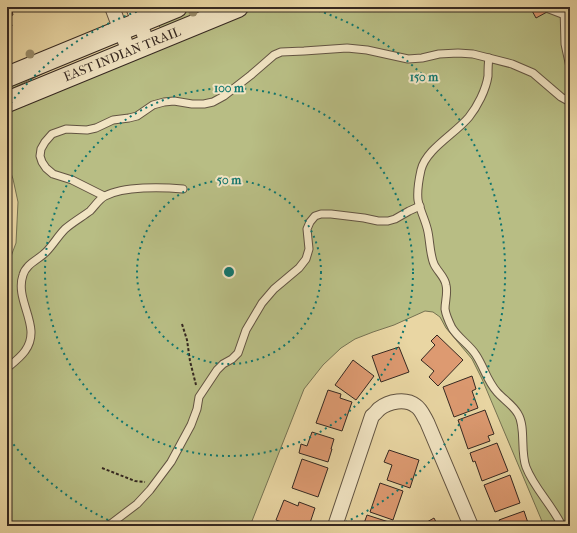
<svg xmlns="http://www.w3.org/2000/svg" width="577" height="533" viewBox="0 0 577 533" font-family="'IM FELL French Canon',serif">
<rect width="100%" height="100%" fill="#e9d6a3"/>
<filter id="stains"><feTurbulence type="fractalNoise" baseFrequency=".005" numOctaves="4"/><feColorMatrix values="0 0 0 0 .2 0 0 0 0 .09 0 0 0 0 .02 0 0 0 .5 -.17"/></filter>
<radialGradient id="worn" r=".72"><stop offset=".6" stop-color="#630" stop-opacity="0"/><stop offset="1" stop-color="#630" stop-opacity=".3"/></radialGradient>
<g fill="#b8bd84" stroke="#767252">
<polygon points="195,7 218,7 161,28 159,26 160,23 162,21"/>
<polygon points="260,7 570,7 570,526 544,526 482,379 472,359 446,328 440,317 433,312 425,311 394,325 373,332 355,339 341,348 323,365 304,389 250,526 7,526 7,267 16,243 18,202 13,179 7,162 7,110 152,50"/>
<polygon points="54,68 7,91 7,85"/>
</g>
<g fill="#dd9a71" stroke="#352821">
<polygon points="7,7 11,7 13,15 9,16 12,26 7,28"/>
<polygon points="530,7 544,7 547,12 536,18"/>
<polygon points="437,335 463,360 438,386 429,377 434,371 421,360 435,345 431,341"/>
<polygon points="399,347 409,372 381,382 372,356"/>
<polygon points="353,360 374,376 356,400 335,385"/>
<polygon points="472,376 476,389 472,391 478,408 454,417 443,387"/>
<polygon points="328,390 341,394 340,398 352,402 342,431 316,423"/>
<polygon points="485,410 494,434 488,436 490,441 468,449 458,420"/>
<polygon points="312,432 334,439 331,449 332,449 328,462 299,453 301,444 307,446"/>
<polygon points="497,443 508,471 482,481 475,461 473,462 470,453"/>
<polygon points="389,450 419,460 410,488 387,480 392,465 384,462"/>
<polygon points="302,459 328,468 318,497 292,488"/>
<polygon points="510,475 520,503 495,512 484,485"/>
<polygon points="380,483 403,491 393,520 370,512"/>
<polygon points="284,500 298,506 299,502 315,508 309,526 292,526 276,520"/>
<polygon points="524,511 529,526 501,526 499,520"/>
<polygon points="367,515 395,524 394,526 363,526"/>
<polygon points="434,518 438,526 420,526"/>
</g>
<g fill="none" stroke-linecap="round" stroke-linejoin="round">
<g stroke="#625442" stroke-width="9">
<g id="service">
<polyline points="564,7 565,44 570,67"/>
<polyline points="549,9 570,17"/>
<path d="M489,58C488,64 488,71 488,76C486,90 477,107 469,117C455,134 426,149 421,170C419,179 417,191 418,200C420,211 426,221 428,232C430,242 430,255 434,264C437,271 445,277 446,285C448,293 445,301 445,309C446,316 449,322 452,328C459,339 470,345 476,355C484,367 487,381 497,392C503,399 513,405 518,414C526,427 520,451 526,467C534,488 552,505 562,526"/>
<polyline points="104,196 72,180 53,174 46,168 42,162 40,156 41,149 45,142 52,134 66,129 87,130 96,128 113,120 129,118 137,116 153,105 164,102 174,101 192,104 204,104 213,102 224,96 251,75 274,55 281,52 304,51 347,48 367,50 408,59 422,58 439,54 458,53 473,54 512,64 533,73 561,97 570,102"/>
<path d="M7,368C13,363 20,358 25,351C43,327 14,301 23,275C26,264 38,260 46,252C53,245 58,236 65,229C73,222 82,217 90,211C95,206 99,199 105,196C124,186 162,187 183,189"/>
<polyline points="108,526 137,504 150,490 171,462 191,425 197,409 199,397 217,370 223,364 232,359 238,353 246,330 262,303 274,289 299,268 306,259 309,249 307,229 310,222 315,216 321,214 331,214 364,218 378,221 388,221 395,219 409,211 420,206"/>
</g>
</g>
<g stroke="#625442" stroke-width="16">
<g id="minor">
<polyline points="112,7 129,52"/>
<polyline points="133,7 148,44"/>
<path d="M335,526L372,416C375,414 377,411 379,409C389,401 406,398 416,406C421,409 424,417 427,422L471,526"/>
</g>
</g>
<g stroke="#352821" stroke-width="22">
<g id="secondary">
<polyline points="7,77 177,7"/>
<polyline points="7,102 238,7"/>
</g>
</g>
<g stroke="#352821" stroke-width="2" stroke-dasharray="3 2" stroke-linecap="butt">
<polyline points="182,324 187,340 190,361 196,385"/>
<polyline points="102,468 135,481 145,482"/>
<polyline points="22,526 23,521"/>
</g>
<use href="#service" stroke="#f1e4c3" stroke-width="7"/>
<use href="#minor" stroke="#f1e4c3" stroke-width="14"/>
<use href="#secondary" stroke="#f1e4c3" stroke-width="20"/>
</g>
<g fill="#988b69">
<circle cx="193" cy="12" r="4.5"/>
<circle cx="30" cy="54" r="4.5"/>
</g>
<g fill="none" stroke="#0f766e" stroke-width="2" stroke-dasharray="2 4">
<circle cx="229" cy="272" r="92"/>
<circle cx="229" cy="272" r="184"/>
<path d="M119 525A276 276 0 0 1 7 436M7 108A276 276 0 0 1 151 7M307 7A276 276 0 0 1 339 525"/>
</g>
<g text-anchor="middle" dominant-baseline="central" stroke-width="4" stroke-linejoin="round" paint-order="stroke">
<g font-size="13" fill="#352821" stroke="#f1e4c3">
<text transform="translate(122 54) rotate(-22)">EAST INDIAN TRAIL</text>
</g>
</g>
<circle cx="229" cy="272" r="6" fill="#0f766e" stroke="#f1e4c3" stroke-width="2"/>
<g font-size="12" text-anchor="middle" font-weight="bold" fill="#0f766e" stroke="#f1e4c3" stroke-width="4" stroke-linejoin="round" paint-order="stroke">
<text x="424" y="81">150 m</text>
<text x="229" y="92">100 m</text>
<text x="229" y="184">50 m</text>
</g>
<rect width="577" height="533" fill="none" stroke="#e9d6a3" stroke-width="24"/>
<rect x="8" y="8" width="561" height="517" fill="none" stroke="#352821" stroke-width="2"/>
<rect x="12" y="12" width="553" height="509" fill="none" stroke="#352821"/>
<rect width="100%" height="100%" filter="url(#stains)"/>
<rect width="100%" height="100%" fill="url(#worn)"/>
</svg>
